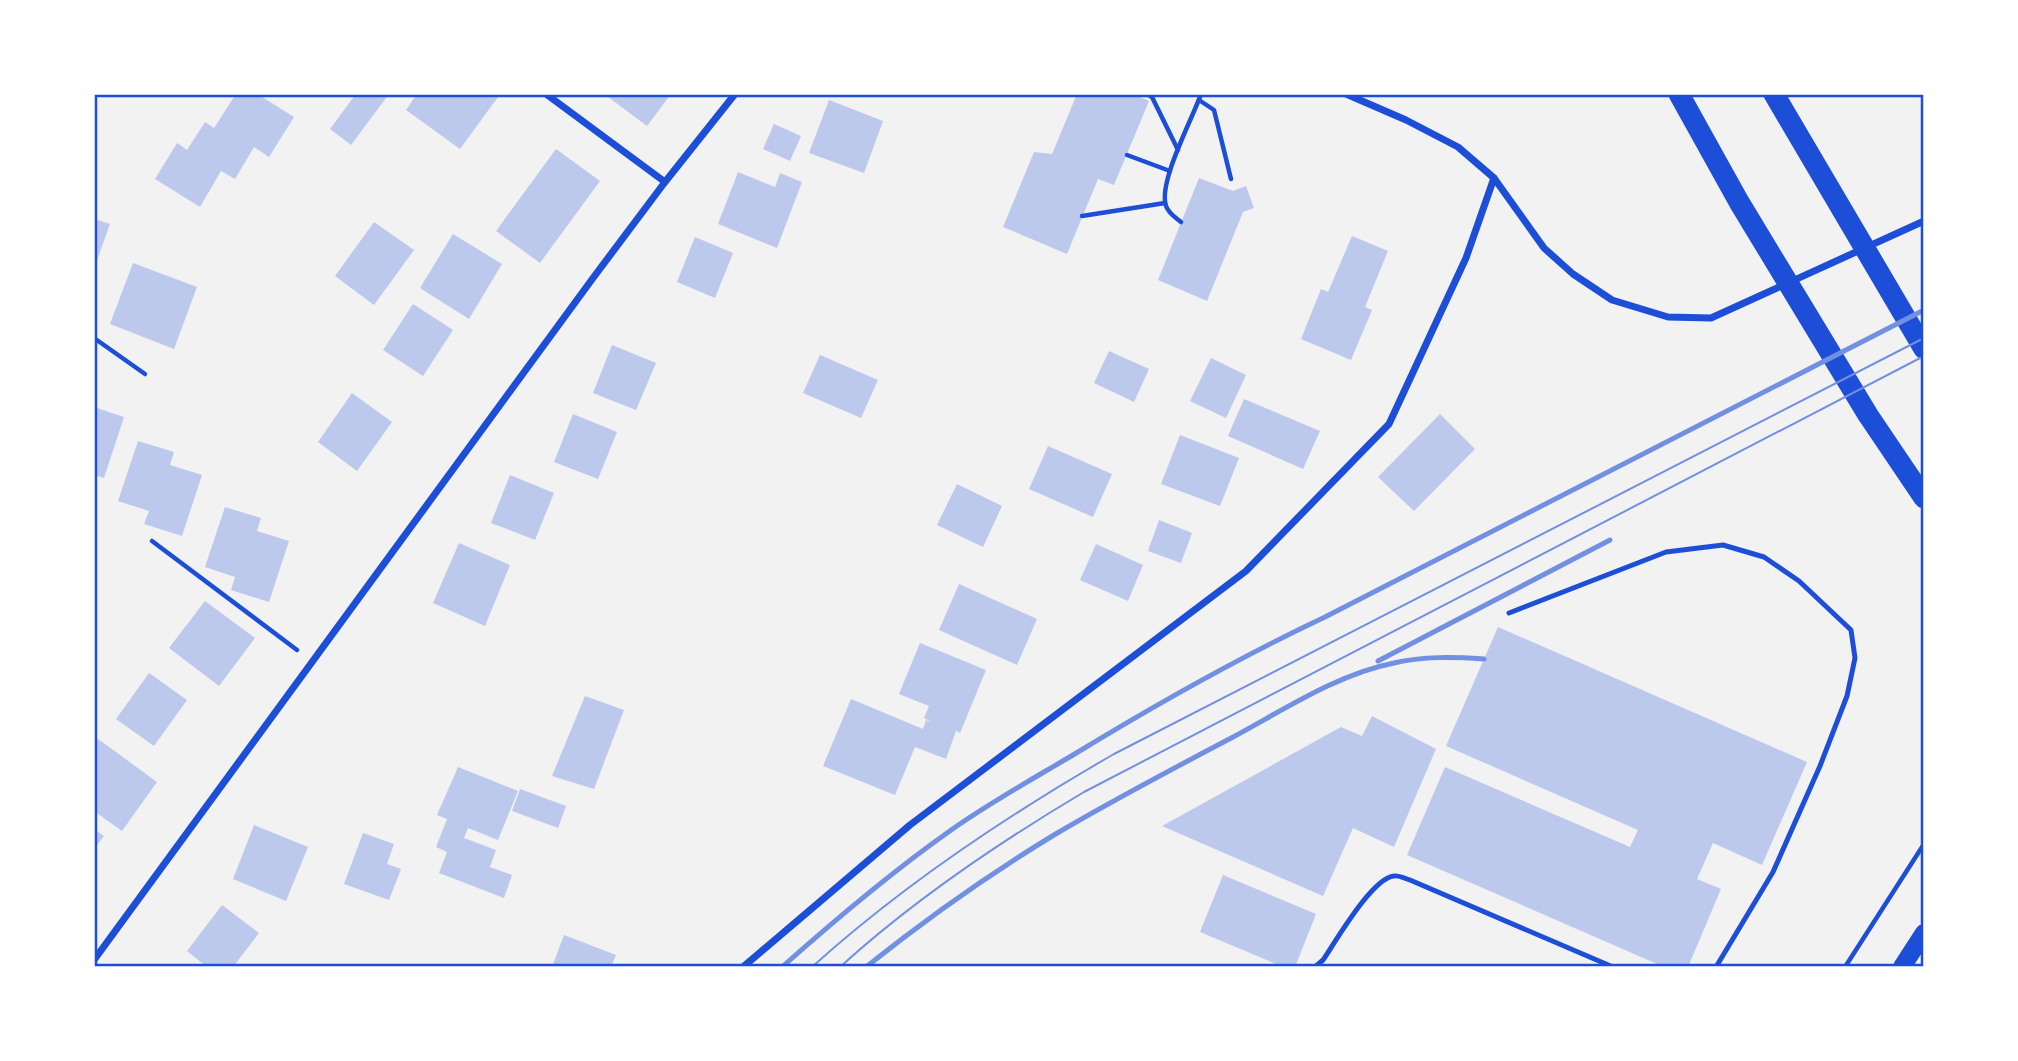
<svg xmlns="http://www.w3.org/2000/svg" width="2018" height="1061" viewBox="0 0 2018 1061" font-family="'Work Sans',sans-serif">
<rect width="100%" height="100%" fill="#f2f2f2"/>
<g fill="#bdc9ec">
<polygon points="356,94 389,94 351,145 330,129"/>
<polygon points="417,94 494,94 498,97 460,149 406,110"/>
<polygon points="604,94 671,94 647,126"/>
<polygon points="1077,94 1133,94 1149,101 1114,185 1098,179 1067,254 1003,227 1034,152 1052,154"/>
<polygon points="259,95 294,117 269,157 254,147 235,179 221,171 200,207 155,179 177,143 187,150 205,122 214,128 234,97"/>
<polygon points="829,100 883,121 864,173 809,153"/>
<polygon points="774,124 801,136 790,161 763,149"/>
<polygon points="556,149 600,181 540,263 496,231"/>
<polygon points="738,172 775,187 780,173 802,182 777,248 718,224"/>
<polygon points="1199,178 1233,191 1246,186 1254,208 1243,212 1207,301 1158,280"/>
<polygon points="94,219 110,224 95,266 94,266"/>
<polygon points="374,222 414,250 374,305 335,276"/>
<polygon points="453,234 502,264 469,319 420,288"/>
<polygon points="1352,236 1388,251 1365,307 1372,310 1351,360 1301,339 1321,289 1328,292"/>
<polygon points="695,237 733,253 715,298 677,282"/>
<polygon points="133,263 197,287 174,349 110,324"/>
<polygon points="413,304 453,330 423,376 383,350"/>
<polygon points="612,345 656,363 636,410 593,393"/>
<polygon points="1109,351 1149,369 1134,402 1094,383"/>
<polygon points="820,355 878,380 861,418 803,393"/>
<polygon points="1211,358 1246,375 1226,418 1190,401"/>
<polygon points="352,393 392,422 357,471 318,442"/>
<polygon points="1244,399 1320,431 1303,469 1228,436"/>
<polygon points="94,407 124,417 104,478 94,475"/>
<polygon points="573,414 617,432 598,479 554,462"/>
<polygon points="1440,414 1475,449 1414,511 1378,477"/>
<polygon points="1180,435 1239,458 1220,506 1161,484"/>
<polygon points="138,441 174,452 170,465 202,475 182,536 144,524 149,511 118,501"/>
<polygon points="1048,446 1112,474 1093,517 1029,489"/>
<polygon points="510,475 554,493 535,540 491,523"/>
<polygon points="957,484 1002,506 983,547 937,525"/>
<polygon points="225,507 261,518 257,531 289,541 269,602 231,590 235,577 205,567"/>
<polygon points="1159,520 1192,533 1181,563 1148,551"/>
<polygon points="459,543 510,565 485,626 433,603"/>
<polygon points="1096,544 1143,565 1128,601 1080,580"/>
<polygon points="959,584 1037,619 1017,665 939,630"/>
<polygon points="205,601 255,638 219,686 169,648"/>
<polygon points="1498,627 1807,762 1762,865 1713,843 1697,879 1721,889 1688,967 1664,967 1407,855 1445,767 1630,847 1638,830 1446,746"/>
<polygon points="920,643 986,670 960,733 956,731 946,759 915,747 895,795 823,766 851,699 923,729 926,720 933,723 924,718 929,706 899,694"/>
<polygon points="149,673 187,700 154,746 116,719"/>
<polygon points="585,696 624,710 594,789 552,776"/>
<polygon points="1372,716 1436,749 1394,847 1353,828 1323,896 1162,826 1341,727 1362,736"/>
<polygon points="94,736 157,782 122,831 94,811"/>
<polygon points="458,767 518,791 498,840 468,828 464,838 496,850 490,867 512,875 504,898 439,873 447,852 436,847 447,819 437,815"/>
<polygon points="520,789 566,806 558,828 512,811"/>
<polygon points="254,825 308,847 286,901 233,879"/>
<polygon points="94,829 104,836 94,849"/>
<polygon points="363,833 394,844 387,864 401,869 389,900 344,884"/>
<polygon points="1223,875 1316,914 1295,967 1283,967 1200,932"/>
<polygon points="222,905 259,933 233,967 207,967 187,951"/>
<polygon points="564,935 616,955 611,967 552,967"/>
</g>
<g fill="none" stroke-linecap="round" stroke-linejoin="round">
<g stroke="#1d4ed8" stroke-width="4.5">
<polyline points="1147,94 1152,97 1178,150"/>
<polyline points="1199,100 1214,110 1231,179"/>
<polyline points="1127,155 1170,171"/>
<polyline points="1082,216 1165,203"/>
<path d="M1181,222C1175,217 1169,214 1166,206C1158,182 1192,120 1201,94"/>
<polyline points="94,338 145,374"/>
<polyline points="152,541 297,650"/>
<polyline points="1845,967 1924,844"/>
</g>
<g stroke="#1d4ed8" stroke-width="5">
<polyline points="1509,613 1666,552 1723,545 1764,557 1799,581 1851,630 1855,658 1847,696 1820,766 1773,872 1716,967"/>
<path d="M1315,967L1323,960C1336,941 1372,878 1394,876C1399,875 1406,879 1410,880L1613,967"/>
</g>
<g stroke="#1d4ed8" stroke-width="7">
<polyline points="546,94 665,182"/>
<polyline points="1346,94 1406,120 1458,147 1494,178 1544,248 1573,274 1612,300 1668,317 1711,318 1924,221"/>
<polyline points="94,960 593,278 665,182 735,94"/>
<polyline points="743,967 910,825 1246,571 1389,424 1466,258 1494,178"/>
</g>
<polyline stroke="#1d4ed8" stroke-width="18" points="1902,967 1924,933"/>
<g stroke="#1d4ed8" stroke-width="21">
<polyline points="1679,94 1739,202 1868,415 1924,498"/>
<polyline points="1774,94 1924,349"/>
</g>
<g stroke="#7290e2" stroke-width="2">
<path d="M812,967C904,884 1006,816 1114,754L1924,338"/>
<path d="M840,967C915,899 998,843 1084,792L1924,356"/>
</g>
<g stroke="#7290e2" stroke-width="5">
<polyline points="1378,661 1610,540"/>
<path d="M782,967C835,920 889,874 947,833C987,804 1031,780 1073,755C1155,705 1238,658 1325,617L1924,310"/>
<path d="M866,967C926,919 988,875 1054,835C1113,800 1174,768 1235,736C1285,709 1338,674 1394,663C1423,656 1454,657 1484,659"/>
</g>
</g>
<rect width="2018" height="1061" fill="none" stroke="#ffffff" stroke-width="192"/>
<rect x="96" y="96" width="1826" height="869" fill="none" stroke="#1d4ed8" stroke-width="2.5"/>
</svg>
